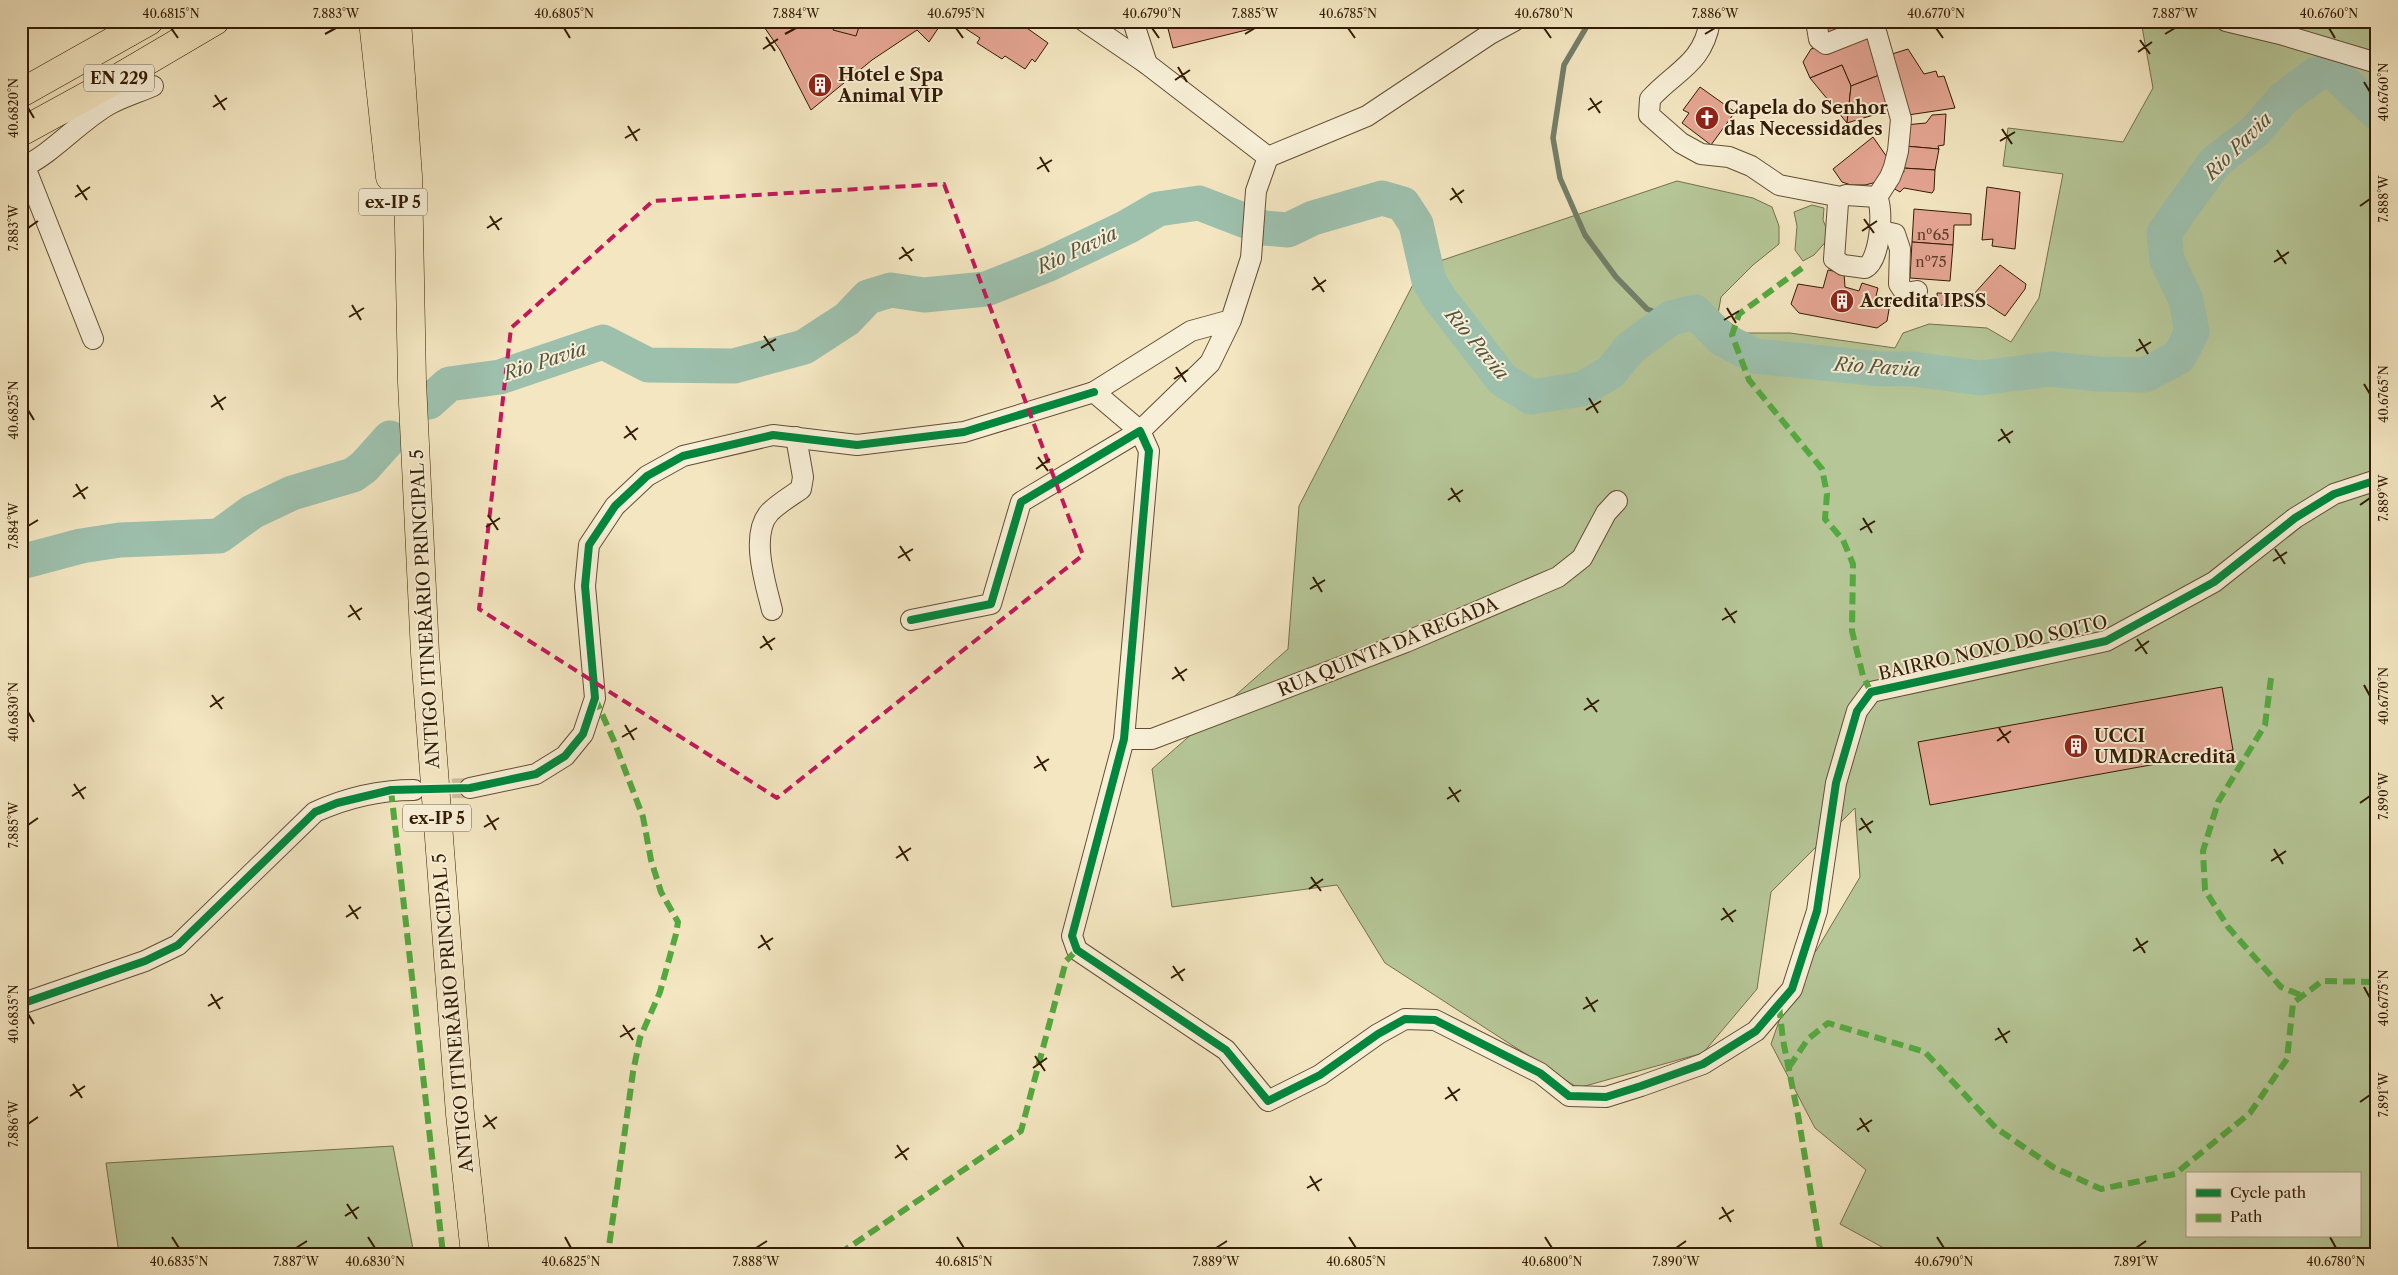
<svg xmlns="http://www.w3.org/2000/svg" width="2398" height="1275" viewBox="0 0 2398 1275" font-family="'Libre Caslon Text',serif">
<rect width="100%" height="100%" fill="#f3e6c1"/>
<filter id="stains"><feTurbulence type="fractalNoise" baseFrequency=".004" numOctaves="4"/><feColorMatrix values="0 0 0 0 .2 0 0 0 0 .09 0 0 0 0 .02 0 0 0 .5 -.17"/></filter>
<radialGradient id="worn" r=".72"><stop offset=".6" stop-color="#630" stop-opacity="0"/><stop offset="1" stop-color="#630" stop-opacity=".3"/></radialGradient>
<g fill="#b6c697" stroke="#74704c" fill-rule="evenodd">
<path d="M2141,21H2377V1254H1891L1893,1253L1840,1224L1866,1170L1815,1128L1771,1044L1798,967L1816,951L1860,877L1855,808L1771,892L1757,989L1703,1053L1578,1088L1385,963L1337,885L1172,907L1152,769L1288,649L1299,506L1422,267L1677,181L1753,198L1772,207L1779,226V244L1753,265L1721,297L1718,314L1744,333H1790L1895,348L1903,333L1929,324L1987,328L2011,342L2039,298L2063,174L2003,166L2008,128L2123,142L2153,88ZM2187,1174H2359V1236H2187Z"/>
<polygon points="1812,205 1824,208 1823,220 1830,237 1814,255 1803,261 1795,250 1797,226 1794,212"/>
<polygon points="393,1146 414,1254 119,1254 106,1163"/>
</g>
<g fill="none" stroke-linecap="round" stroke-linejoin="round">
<polyline stroke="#737e69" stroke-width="5.5" points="1590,21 1564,65 1553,138 1560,178 1585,235 1616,277 1647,309 1671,318"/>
<g stroke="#9dc0ad" stroke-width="35">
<polyline points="429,402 449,384 500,377 603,342 648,365 734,366 804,347 847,319 868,297 891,290 924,295 986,289 1049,264 1127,227 1158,209 1199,203 1264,228 1288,230 1313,218 1382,198 1403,204 1416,224 1429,281 1440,299 1503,380 1531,397 1582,389 1611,372 1630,348 1671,318 1695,312 1722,339 1755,356 1880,369 1913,369 1980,378 2050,369 2098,374 2145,375 2179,357 2192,332 2186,300 2167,260 2164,233 2214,163 2255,131 2284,98 2315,75 2330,69 2377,113"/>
<polyline points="21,562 81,546 120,540 219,536 252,512 292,493 353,475 364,467 390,438"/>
</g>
</g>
<g fill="#e4a592" stroke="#331b02">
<polygon points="760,21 943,21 929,42 917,30 872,60 811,110 780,50"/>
<polygon points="836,21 861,21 856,36 833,30"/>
<polygon points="963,21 1017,21 1048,43 1035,62 1032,59 1025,69 1005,56 1002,59 977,43 980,38 960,25"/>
<polygon points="1166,21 1283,21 1173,48"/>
<polygon points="1821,21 1840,21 1824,29"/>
<polygon points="1840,21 1846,21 1853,33 1830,42 1824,29"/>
<polygon points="1867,32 1882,74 1851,86 1842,65 1810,78 1803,62 1811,49"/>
<polygon points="1908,49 1924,74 1936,71 1938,77 1944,76 1955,108 1908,115 1889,55"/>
<polygon points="1842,65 1851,86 1847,123 1810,78"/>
<polygon points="1882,74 1889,105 1879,108 1880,113 1847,123 1851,86"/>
<polygon points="1700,87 1735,112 1711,145 1682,123 1689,113 1683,110"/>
<polygon points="1946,114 1944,145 1938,146 1939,149 1905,146 1905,125 1926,123 1932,115"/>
<polygon points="1873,137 1889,160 1885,171 1873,183 1865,185 1851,185 1842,182 1833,169"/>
<polygon points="1905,146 1939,149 1935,170 1903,168"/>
<polygon points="1903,168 1935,170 1934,190 1932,193 1904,188 1900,192 1893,188 1899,172 1904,172"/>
<polygon points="1987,187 2020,192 2015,249 1992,246 1993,239 1982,240"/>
<polygon points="1914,209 1971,214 1971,225 1954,225 1953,245 1912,242"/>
<polygon points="1912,242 1953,245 1950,281 1910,278"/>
<polygon points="2000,265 2026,284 2025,289 2005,316 1973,295"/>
<polygon points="1828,270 1844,273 1845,287 1859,291 1862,283 1878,288 1876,296 1891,298 1887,321 1877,328 1799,313 1791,304 1798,284 1823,288"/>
<polygon points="1937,293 1965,294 1965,306 1938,305"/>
<polygon points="2222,687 2233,750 1930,805 1918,742"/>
</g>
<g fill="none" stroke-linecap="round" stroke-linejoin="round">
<polyline stroke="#cdbd9b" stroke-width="20" stroke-dasharray="20 10" stroke-linecap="butt" points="422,789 470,788"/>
<g stroke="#634e32" stroke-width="22">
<g id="minor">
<polyline points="1084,21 1147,64 1268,157"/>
<polyline points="1133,21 1147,64"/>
<path d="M1710,21C1703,64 1675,71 1650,99L1649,115L1681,143L1701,154L1729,157L1751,166L1779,185L1841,197L1846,195L1877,197"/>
<polyline points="1816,21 1819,39 1826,44 1874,25"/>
<polyline points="1873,21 1901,119 1898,151 1894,167 1890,177 1877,197"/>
<polyline points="2226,21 2280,34 2377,63"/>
<polyline points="1268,157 1367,116 1490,34 1514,21"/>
<polyline points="25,167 93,339"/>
<path d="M21,168C54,153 78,122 110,104C123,97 139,92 153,86"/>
<path d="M1841,197L1838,203L1834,259L1843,265L1865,268C1880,261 1884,210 1877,197"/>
<polyline points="1880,234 1886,232 1895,234 1900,249 1899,284 1905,293 1917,291"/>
<polyline points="1231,320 1191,331 1094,392 1140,431 1210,363 1231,320 1251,258 1256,191 1268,157"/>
<path d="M772,610C766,585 749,534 770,512C779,503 791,496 801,489L803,477L796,437"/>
<polyline points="911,620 991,604 1021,502 1140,431 1149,451 1124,739 1072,936 1077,950 1226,1050 1268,1101 1320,1075 1378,1034 1405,1019 1435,1020 1540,1073 1569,1096 1606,1097 1641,1086 1703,1064 1756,1031 1792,989 1817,911 1836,783 1857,711 1871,692 2106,641 2214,582 2295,518 2334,494 2377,480"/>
<polyline points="1124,739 1152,739 1406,642 1558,577 1582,558 1606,513 1617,501"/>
<polyline points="470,788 536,774 565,756 583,734 595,698 585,586 589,545 615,506 647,476 683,456 773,435 857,445 964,432 1094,392"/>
<path d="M21,1004L145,961L178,945L315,812C346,798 380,790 414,790"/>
</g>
</g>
<g stroke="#331b02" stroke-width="29">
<g id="primary">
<polyline points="21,93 149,21"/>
<polyline points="21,132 96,91 215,21"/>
</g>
</g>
<g stroke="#331b02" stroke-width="29">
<g id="trunk">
<polyline points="373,21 390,177"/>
<polyline points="397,21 408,176 412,382 425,653 460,1114 475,1254"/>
<polyline points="129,32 139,21"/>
</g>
</g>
<use href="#minor" stroke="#f7efd7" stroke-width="20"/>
<use href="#primary" stroke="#f3e6c1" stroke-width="28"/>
<use href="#trunk" stroke="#f3e6c1" stroke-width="28"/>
<g stroke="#54a940" stroke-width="6" stroke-dasharray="12 6" stroke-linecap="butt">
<polyline points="1802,268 1739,314 1732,335 1749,380 1822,469 1827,494 1825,519 1843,540 1853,564 1852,631 1863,676 1871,692"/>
<polyline points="2271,678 2265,725 2218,802 2203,851 2205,890 2228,927 2281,987 2303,996"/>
<polyline points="595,698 614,741 643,817 651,860 661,892 678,922 676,934 660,992 640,1038 633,1072 608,1254"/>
<polyline points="391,790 443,1254"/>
<polyline points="1779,1006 1783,1040 1798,1115 1821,1254"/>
<polyline points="1789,1067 1808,1039 1828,1023 1925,1052 1996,1128 2053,1167 2101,1189 2175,1174 2250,1113 2287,1059 2293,1003 2322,981 2377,982"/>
<polyline points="839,1254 1021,1131 1066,961 1077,950"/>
</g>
<g stroke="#f7efd7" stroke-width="11">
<g id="cycleway">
<polyline points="911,620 991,604 1021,502 1140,431 1149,451 1124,739 1072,936 1077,950 1226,1050 1268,1101 1320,1075 1378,1034 1405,1019 1435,1020 1540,1073 1569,1096 1606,1097 1641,1086 1703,1064 1756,1031 1792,989 1817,911 1836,783 1857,711 1871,692 2106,641 2214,582 2295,518 2334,494 2377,480"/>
<polyline points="21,1004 145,961 178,945 315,812 337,803 391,790 470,788 536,774 565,756 583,734 595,698 585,586 589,545 615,506 647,476 683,456 773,435 857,445 964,432 1094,392"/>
</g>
</g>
<use href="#cycleway" stroke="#00873e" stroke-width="8"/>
</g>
<path fill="none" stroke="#c2185b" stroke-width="4" stroke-dasharray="10 6" stroke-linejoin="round" d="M944,184L1083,555L777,798L479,609L511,328L653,201Z"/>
<path fill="none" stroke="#331b02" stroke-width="2" d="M171,28L178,38M564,28L570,38M956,28L963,38M1152,28L1159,38M1348,28L1355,38M1544,28L1551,38M1936,28L1943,38M2329,28L2335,38M325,34L336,28M785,34L796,28M1245,34L1255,28M1705,34L1715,28M2165,34L2175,28M766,37L775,51M2140,40L2150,54M763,49L778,39M2138,52L2152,42M1178,67L1187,82M1175,80L1190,70M2364,82L2370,92M215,95L225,110M1590,98L1600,113M213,107L227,98M28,108L34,118M1588,110L1602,101M628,126L637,141M2002,129L2012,144M625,138L640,129M2000,141L2015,132M1040,157L1049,172M1037,169L1052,160M77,185L87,200M1452,188L1462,203M75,197L90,187M1450,200L1464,190M2360,206L2370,199M490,216L499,230M1864,219L1874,233M28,228L38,221M487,228L502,218M1862,231L1877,221M902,247L912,261M2277,250L2286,264M899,259L914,249M2274,262L2289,252M1314,277L1324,292M1312,290L1326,280M352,305L361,320M1727,308L1736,323M349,317L364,308M1724,320L1739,311M764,336L774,351M2139,339L2148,354M761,348L776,339M2136,351L2151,342M1176,367L1186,382M1174,379L1188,370M2364,384L2370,394M214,395L223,410M1589,398L1598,413M211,407L226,397M28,410L34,420M1586,410L1601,401M626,426L636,440M2001,429L2010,443M624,438L638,428M1998,441L2013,431M1038,457L1048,471M1036,469L1050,459M76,484L85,499M1451,488L1460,502M73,497L88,487M1448,500L1463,490M2360,505L2370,498M488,515L498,530M1863,518L1872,533M28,526L38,520M486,527L500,518M1860,530L1875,521M900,546L910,561M2275,549L2285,564M898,558L913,549M2273,561L2287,552M1313,577L1322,592M1310,589L1325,580M350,605L360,620M1725,608L1735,623M348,617L362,608M1722,620L1737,611M763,636L772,650M2137,639L2147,654M760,648L775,638M2135,651L2149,641M1175,667L1184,681M1172,679L1187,669M2364,685L2370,696M212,695L222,709M1587,698L1597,712M210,707L224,697M1584,710L1599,700M28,712L34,722M625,725L634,740M1999,728L2009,743M622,737L637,728M1997,741L2011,731M1037,756L1046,771M1034,768L1049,759M74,784L84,799M1449,787L1459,802M72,796L86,787M1447,799L1461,790M2360,803L2370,796M487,815L496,830M1861,818L1871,833M28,825L38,818M484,827L499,818M1859,830L1873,821M899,846L908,861M2274,849L2283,864M896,858L911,848M2271,861L2286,851M1311,877L1321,891M1309,889L1323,879M349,905L358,919M1723,908L1733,922M346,917L361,907M1721,920L1736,910M761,935L770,950M2136,938L2145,953M758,948L773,938M2133,951L2148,941M1173,966L1183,981M1171,978L1185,969M2364,987L2370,998M211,994L220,1009M1586,997L1595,1012M208,1006L223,997M1583,1009L1598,1000M28,1014L34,1024M623,1025L633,1040M1998,1028L2007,1043M620,1037L635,1028M1995,1040L2010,1031M1035,1056L1045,1071M1033,1068L1047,1058M73,1084L82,1098M1448,1087L1457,1101M70,1096L85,1086M1445,1099L1460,1089M2360,1102L2370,1095M485,1115L495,1129M1860,1118L1869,1132M28,1124L38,1117M483,1127L497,1117M1857,1130L1872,1120M897,1145L907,1160M895,1158L909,1148M1310,1176L1319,1191M1307,1188L1322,1179M347,1204L357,1219M1722,1207L1731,1222M345,1216L359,1207M1719,1219L1734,1210M172,1237L179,1248M368,1237L375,1248M565,1237L571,1248M957,1237L964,1248M1349,1237L1356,1248M1545,1237L1552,1248M1937,1237L1944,1248M2330,1237L2336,1248M296,1248L307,1241M756,1248L767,1241M1216,1248L1227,1241M1676,1248L1686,1241M2136,1248L2146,1241"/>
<defs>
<g id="building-disc" transform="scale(1.25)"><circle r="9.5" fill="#8f2418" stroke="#f7efd7"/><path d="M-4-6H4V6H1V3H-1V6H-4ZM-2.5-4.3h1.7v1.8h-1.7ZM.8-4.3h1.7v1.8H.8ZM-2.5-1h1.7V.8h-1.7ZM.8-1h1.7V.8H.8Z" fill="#fff"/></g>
<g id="church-disc" transform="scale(1.25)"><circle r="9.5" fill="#8f2418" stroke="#f7efd7"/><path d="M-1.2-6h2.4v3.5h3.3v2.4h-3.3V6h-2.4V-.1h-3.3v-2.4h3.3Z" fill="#fff"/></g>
</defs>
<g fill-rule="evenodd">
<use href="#building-disc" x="820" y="85"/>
<use href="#church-disc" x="1707" y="118"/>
<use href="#building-disc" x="1842" y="301"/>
<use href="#building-disc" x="2076" y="746"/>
</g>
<g text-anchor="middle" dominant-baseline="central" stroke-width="4" stroke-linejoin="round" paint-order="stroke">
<g font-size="15" fill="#5f3e26">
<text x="1933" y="234">nº65</text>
<text x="1931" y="261">nº75</text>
</g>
<g fill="#f7efd7" stroke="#6e5b42" stroke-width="1">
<rect x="84" y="64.5" width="70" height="27" rx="4"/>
<rect x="359" y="188.5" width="68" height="27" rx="4"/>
<rect x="403" y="804.5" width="68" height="27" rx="4"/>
</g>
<g font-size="16" font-weight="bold" fill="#331b02">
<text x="119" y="78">EN 229</text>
<text x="393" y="202">ex-IP 5</text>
<text x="437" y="818">ex-IP 5</text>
</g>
<g font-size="18" font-weight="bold" fill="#331b02" stroke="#f7efd7" text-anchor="start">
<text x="838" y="75">Hotel e Spa<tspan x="838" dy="21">Animal VIP</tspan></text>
<text x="1724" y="108">Capela do Senhor<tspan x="1724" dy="21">das Necessidades</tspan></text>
<text x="1860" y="301">Acredita IPSS</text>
<text x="2094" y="736">UCCI<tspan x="2094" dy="21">UMDRAcredita</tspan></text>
</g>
<g font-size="18" fill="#331b02" stroke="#f7efd7">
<text transform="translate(425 609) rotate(-93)">ANTIGO ITINERÁRIO PRINCIPAL 5</text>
<text transform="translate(1388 647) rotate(-22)">RUA QUINTA DA REGADA</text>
<text transform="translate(1993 648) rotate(-13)">BAIRRO NOVO DO SOITO</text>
<text transform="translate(453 1013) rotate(-95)">ANTIGO ITINERÁRIO PRINCIPAL 5</text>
</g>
<g font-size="19" font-style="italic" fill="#58553e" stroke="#f7efd7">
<text transform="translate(2238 146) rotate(-45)">Rio Pavia</text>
<text transform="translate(1077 250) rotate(-25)">Rio Pavia</text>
<text transform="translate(1477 344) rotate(50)">Rio Pavia</text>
<text transform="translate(545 361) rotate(-18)">Rio Pavia</text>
<text transform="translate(1877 367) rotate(4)">Rio Pavia</text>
</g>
</g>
<rect width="2398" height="1275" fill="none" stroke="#f3e6c1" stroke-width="55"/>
<rect x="2186" y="1172" width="175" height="65" fill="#f7efd7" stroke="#a99a82"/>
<rect x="2196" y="1189" width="25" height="8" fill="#00873e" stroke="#a99a82"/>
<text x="2230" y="1198" font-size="15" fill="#331b02">Cycle path</text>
<rect x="2196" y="1214" width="25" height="8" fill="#54a940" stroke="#a99a82"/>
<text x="2230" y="1222" font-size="15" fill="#331b02">Path</text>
<rect x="28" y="28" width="2342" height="1220" fill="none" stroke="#331b02" stroke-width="2"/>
<g font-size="12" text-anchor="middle" fill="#331b02">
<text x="171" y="18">40.6815°N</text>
<text x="336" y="18">7.883°W</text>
<text x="564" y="18">40.6805°N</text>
<text x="796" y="18">7.884°W</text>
<text x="956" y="18">40.6795°N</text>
<text x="1152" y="18">40.6790°N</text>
<text x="1255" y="18">7.885°W</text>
<text x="1348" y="18">40.6785°N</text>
<text x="1544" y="18">40.6780°N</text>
<text x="1715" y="18">7.886°W</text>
<text x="1936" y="18">40.6770°N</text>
<text x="2175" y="18">7.887°W</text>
<text x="2329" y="18">40.6760°N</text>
<text transform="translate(2384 92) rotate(-90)" y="4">40.6760°N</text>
<text transform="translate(14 108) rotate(-90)" y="4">40.6820°N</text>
<text transform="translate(2384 199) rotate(-90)" y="4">7.888°W</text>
<text transform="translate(14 228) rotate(-90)" y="4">7.883°W</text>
<text transform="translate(2384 394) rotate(-90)" y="4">40.6765°N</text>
<text transform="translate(14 410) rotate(-90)" y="4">40.6825°N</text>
<text transform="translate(2384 498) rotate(-90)" y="4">7.889°W</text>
<text transform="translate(14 526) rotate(-90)" y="4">7.884°W</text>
<text transform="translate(2384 696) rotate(-90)" y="4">40.6770°N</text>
<text transform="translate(14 712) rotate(-90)" y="4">40.6830°N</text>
<text transform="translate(2384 796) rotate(-90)" y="4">7.890°W</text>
<text transform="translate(14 825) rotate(-90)" y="4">7.885°W</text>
<text transform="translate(2384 998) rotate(-90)" y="4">40.6775°N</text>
<text transform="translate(14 1014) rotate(-90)" y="4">40.6835°N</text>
<text transform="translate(2384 1095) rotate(-90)" y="4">7.891°W</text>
<text transform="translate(14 1124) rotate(-90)" y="4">7.886°W</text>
<text x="179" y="1266">40.6835°N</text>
<text x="296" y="1266">7.887°W</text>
<text x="375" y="1266">40.6830°N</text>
<text x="571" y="1266">40.6825°N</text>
<text x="756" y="1266">7.888°W</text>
<text x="964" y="1266">40.6815°N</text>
<text x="1216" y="1266">7.889°W</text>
<text x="1356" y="1266">40.6805°N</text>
<text x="1552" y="1266">40.6800°N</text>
<text x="1676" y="1266">7.890°W</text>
<text x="1944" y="1266">40.6790°N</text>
<text x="2136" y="1266">7.891°W</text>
<text x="2336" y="1266">40.6780°N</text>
</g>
<rect width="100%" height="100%" filter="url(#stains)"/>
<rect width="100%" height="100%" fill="url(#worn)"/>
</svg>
